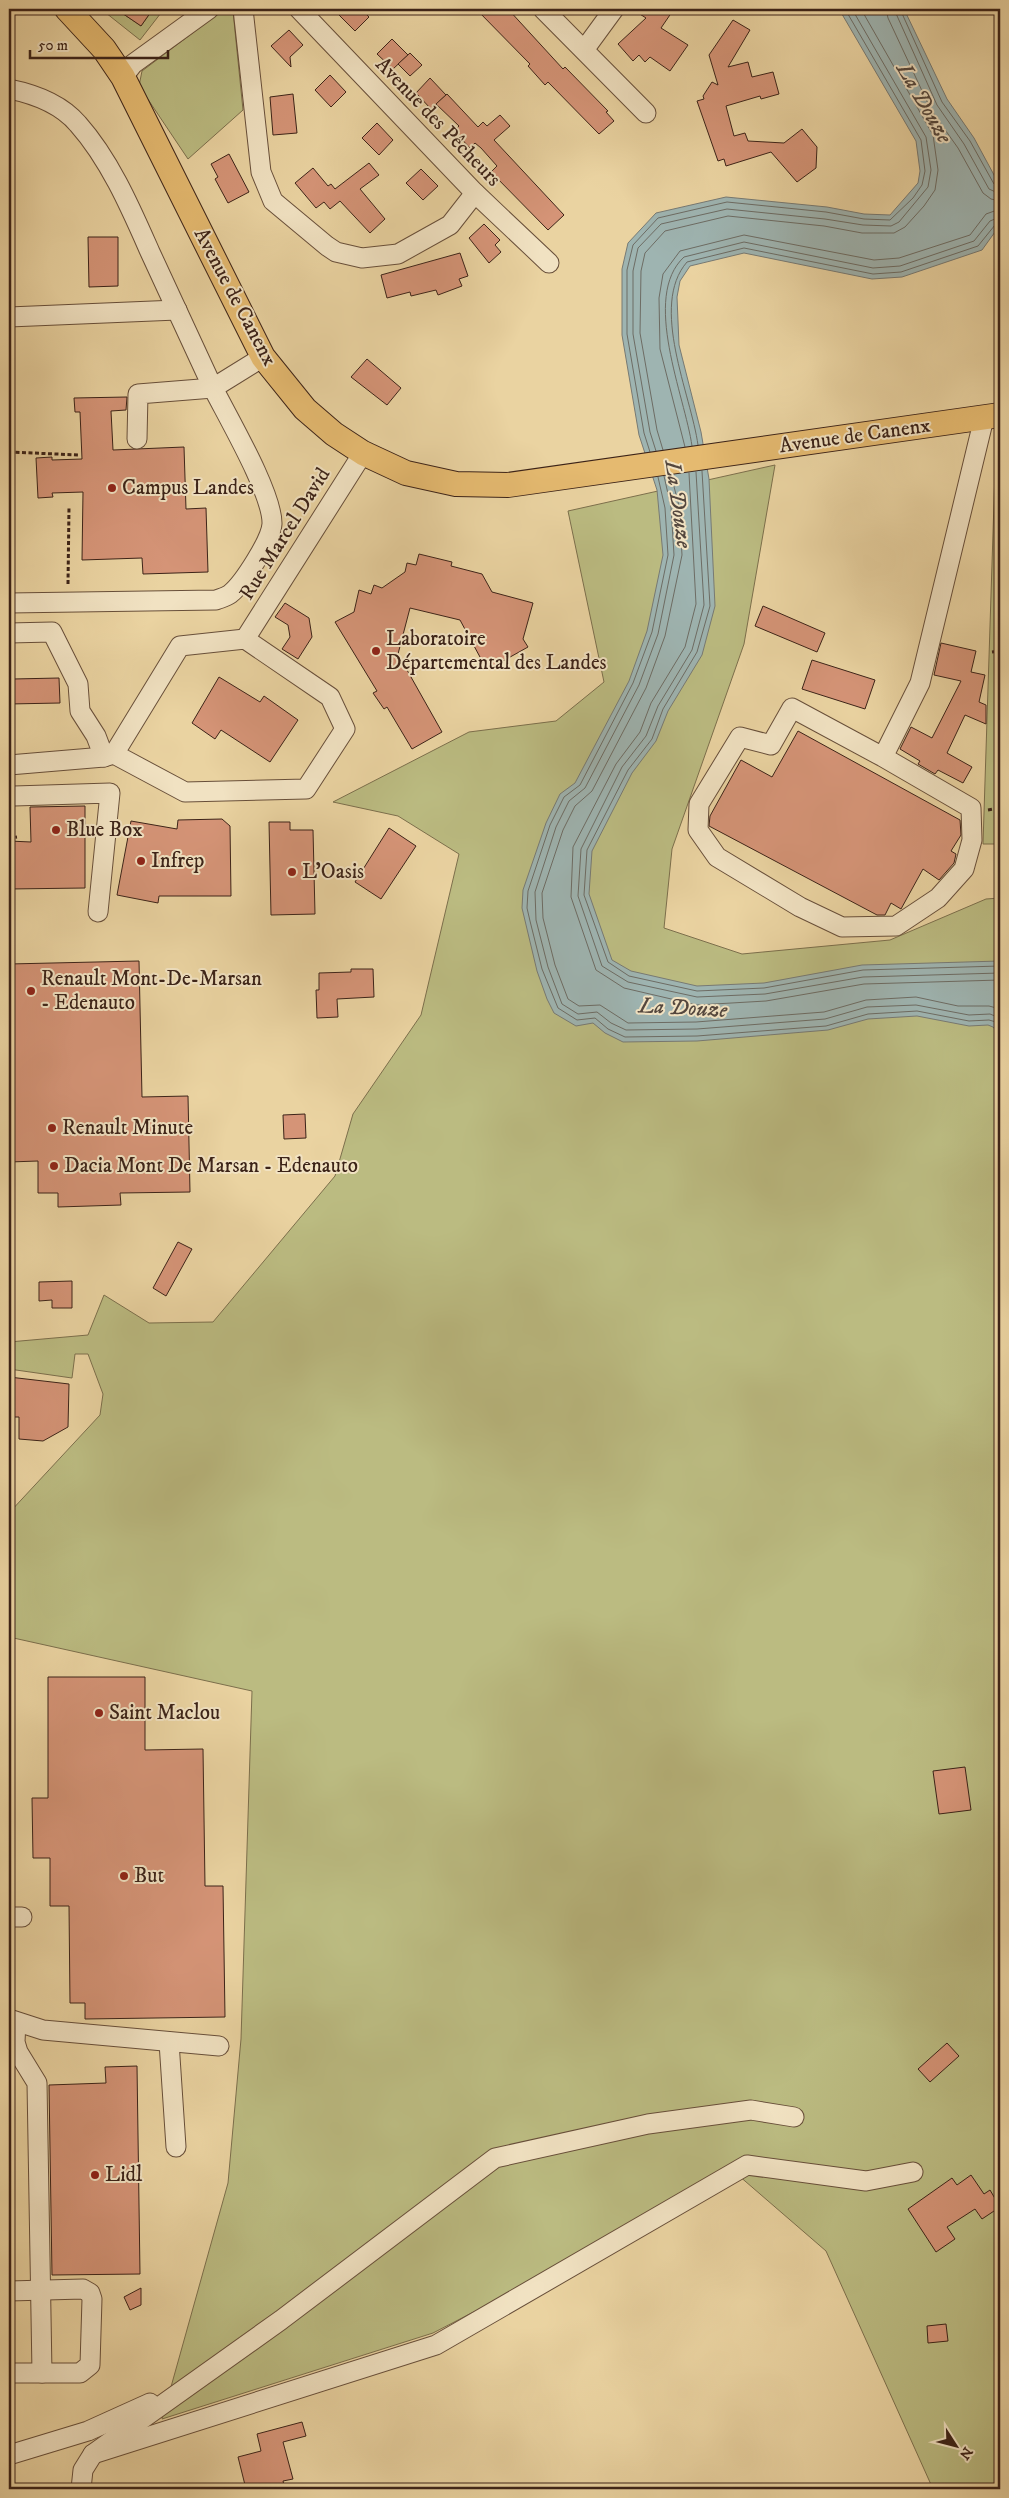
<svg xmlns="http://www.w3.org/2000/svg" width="1009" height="2498" viewBox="0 0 1009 2498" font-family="'IM FELL DW Pica',serif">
<rect width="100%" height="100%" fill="#ead3a1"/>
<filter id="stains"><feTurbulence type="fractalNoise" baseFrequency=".004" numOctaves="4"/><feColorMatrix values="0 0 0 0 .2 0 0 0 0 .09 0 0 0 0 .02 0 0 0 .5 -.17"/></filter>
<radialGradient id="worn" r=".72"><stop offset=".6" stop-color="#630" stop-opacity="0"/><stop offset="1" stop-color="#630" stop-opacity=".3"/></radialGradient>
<g fill="#bbbb81" stroke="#7c6f4c">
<polygon points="101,9 116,9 141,26 153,9 164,9 140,40"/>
<polygon points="223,10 233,11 243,110 188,159 139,86 142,71"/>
<polygon points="775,465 744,644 672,849 664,928 742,954 890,940 986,899 1000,898 1000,2489 933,2489 826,2251 738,2175 433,2333 162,2419 228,2183 241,2039 252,1691 9,1637 9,1513 100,1415 103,1394 88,1354 75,1354 72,1378 9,1369 9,1342 88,1335 104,1295 149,1323 213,1322 335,1176 353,1114 421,1015 459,854 398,816 333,802 469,732 556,721 604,682 568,511"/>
<polygon points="1000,470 1000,844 983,844 995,471"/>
</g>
<polygon fill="#9eb4b1" stroke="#777a74" points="839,9 904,9 947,99 974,138 1000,186 1000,225 982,250 902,277 872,279 744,253 690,266 680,281 677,297 679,345 701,432 709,479 715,606 702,655 668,711 656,741 632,773 592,851 589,894 612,960 631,971 697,986 764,983 862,965 1000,961 1000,1035 993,1027 988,1025 969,1026 917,1016 868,1019 828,1030 697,1041 623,1042 605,1033 593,1023 576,1026 554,1013 547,999 537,971 522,908 523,890 546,823 560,794 575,783 629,681 647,631 663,555 657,490 639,435 622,335 622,269 628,243 656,213 726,197 827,207 864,214 890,215 918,183 920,171 916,141"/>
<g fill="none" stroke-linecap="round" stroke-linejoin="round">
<g stroke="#6d6c64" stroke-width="1">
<polyline points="886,9 888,18 931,110 958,148 983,193 991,199 1000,201"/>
<polyline points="894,9 937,105 964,144 989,189 1000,194"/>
<polyline points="900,9 942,102 970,141 994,184 1000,187"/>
<path d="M698,445C691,394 649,306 687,262L744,248L873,274L901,272L978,246L995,225L1000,223"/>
<path d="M692,446C685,396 641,297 684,257L744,242L873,268L900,266L974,241L990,221L1000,217"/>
<polyline points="685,447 660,349 659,298 663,274 680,251 744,235 874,260 899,258 970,235 986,214 1000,209"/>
<polyline points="663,450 657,430 640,333 641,271 645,253 665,231 728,216 824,226 862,233 894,233 905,227 924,206 935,190 938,170 933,135 861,9"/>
<polyline points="656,451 650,432 633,334 633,271 638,248 661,224 727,209 825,219 863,225 891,226 899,222 928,187 931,170 926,137 852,9"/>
<polyline points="650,452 644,433 627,334 627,270 633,245 658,218 727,202 826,212 864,219 890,220 913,198 922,185 925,171 921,140 845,9"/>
<polyline points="702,471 710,606 697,652 663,709 652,739 628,770 587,850 584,895 608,962 629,976 697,991 764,988 863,970 1000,966"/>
<polyline points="696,472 704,605 692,650 658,706 646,736 622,767 581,849 578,896 602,966 628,982 697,997 765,994 863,977 1000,973"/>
<polyline points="689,473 696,604 685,647 651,703 640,732 616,764 573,847 571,897 596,970 624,988 697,1005 766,1001 864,984 1000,980"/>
<polyline points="671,475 679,506 682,555 665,636 646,688 592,791 575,806 563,830 542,893 543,918 555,965 568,999 579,1006 600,1005 628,1023 696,1022 824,1012 866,1000 916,997 958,1006 989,1006 1000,1009"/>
<polyline points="664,476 671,507 674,555 658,634 639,685 585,788 569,801 556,827 535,892 536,920 548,967 562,1004 578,1014 597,1012 611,1023 626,1030 697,1029 825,1019 867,1007 916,1005 969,1015 990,1014 1000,1018"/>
<polyline points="658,477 665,508 668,555 652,632 633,683 580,785 564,797 550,825 528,891 527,908 530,921 542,969 558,1008 577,1020 595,1018 608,1029 625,1037 697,1036 826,1026 868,1014 917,1011 969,1021 989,1020 996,1022 1000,1027"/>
</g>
</g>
<g fill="#d59477" stroke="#3c2318">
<polygon points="116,9 153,9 141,26"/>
<polygon points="333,9 361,9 369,17 355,31"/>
<polygon points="476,9 508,9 563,69 565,67 608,111 606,112 614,121 599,134 548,82 545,85 528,66 530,64"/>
<polygon points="632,9 674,9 661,28 688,45 670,71 650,57 645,62 639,55 633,61 618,44 646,18"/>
<polygon points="733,20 750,30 728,67 748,62 752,77 773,72 779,94 761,99 760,96 726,106 734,136 745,133 748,141 784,143 802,129 817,147 816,168 797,182 771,152 726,166 724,159 718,161 697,101 704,99 703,96 712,82 718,85 709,55"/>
<polygon points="289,30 303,45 290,57 291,67 271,46"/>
<polygon points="392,39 408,55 393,69 377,54"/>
<polygon points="410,53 422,65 410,76 398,64"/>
<polygon points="330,75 346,92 331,107 315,90"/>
<polygon points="430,78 446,95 431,109 416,93"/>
<polygon points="293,94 297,133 273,135 270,97"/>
<polygon points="447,94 478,127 483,122 487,126 500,115 510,126 494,140 564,215 548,230 491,172 497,166 481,148 475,143 470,148 454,131 459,126 436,104"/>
<polygon points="377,123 393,140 379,155 362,138"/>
<polygon points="229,154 249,192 228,203 215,179 218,177 211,164"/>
<polygon points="369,163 379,175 360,189 385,219 370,233 340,201 330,209 324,202 316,208 295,183 313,168 328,186 331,184 335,189"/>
<polygon points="421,169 438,186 423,200 406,183"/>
<polygon points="484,224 500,240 495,245 501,252 489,263 469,238"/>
<polygon points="88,237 118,237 118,286 89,287"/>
<polygon points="460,253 468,276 459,279 462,286 438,295 436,290 411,296 410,292 387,298 381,275"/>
<polygon points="367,359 401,388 387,405 351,377"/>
<polygon points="127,397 126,410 111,411 113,450 184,447 186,509 206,508 208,572 143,574 142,558 82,560 83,492 52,493 53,497 38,498 36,458 52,457 52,460 82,459 80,412 75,412 74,398"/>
<polygon points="419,554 452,562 451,566 482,574 492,592 533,603 523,639 528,647 487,670 460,620 410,608 398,654 442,732 412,749 387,707 384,709 373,693 377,691 335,622 354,612 359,590 371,594 374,585 382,588 405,572 407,563 416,565"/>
<polygon points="285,603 309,618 312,637 298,659 282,649 290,637 288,625 275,617"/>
<polygon points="763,606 825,633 817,652 755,626"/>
<polygon points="941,643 976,651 971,672 985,675 979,702 986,705 986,724 965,715 947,753 972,767 963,783 938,770 935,774 918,764 920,761 900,749 911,727 932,738 961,681 934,675"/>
<polygon points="812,660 875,680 865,709 802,689"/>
<polygon points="219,677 260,702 264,696 298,720 270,762 221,730 215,739 192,723"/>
<polygon points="59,678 60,703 9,704 9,690 13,690 13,679"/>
<polygon points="798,731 960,820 961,835 951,851 956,854 954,863 939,880 923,869 901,909 891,903 885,915 877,915 709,826 710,816 741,760 772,777"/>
<polygon points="85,806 85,888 9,889 9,841 31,842 30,807"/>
<polygon points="222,819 230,826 231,896 159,896 158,903 117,895 131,821 177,829 178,820"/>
<polygon points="269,822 290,822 290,830 313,830 315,914 271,915"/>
<polygon points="389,828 416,846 381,899 355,882"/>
<polygon points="139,961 142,1097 188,1096 190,1192 120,1193 121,1205 58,1207 58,1193 38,1193 38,1161 9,1162 9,964"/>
<polygon points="351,969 373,969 374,997 337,999 338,1017 317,1018 316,990 319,990 319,973 351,972"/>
<polygon points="305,1114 306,1138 284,1139 283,1115"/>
<polygon points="178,1242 192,1249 166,1296 153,1288"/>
<polygon points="72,1281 72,1308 52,1308 52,1300 39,1301 39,1282"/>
<polygon points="9,1377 69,1384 68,1427 43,1441 19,1439 19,1417 9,1417"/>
<polygon points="48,1677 145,1677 145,1750 203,1749 205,1886 223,1886 225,2017 85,2019 85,2003 70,2003 69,1906 50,1906 50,1858 33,1858 32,1798 48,1798"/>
<polygon points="965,1767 971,1810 939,1814 933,1771"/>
<polygon points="947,2043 959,2056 930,2082 918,2069"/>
<polygon points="137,2066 140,2274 52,2275 49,2085 106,2083 105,2067"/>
<polygon points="971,2175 984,2194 990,2190 1000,2207 982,2219 975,2209 947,2227 955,2239 936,2252 908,2209 952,2178 957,2185"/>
<polygon points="141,2288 141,2305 130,2310 124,2297"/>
<polygon points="946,2324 948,2341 928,2343 927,2326"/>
<polygon points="302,2422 306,2436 283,2442 293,2479 283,2481 285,2489 246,2489 238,2457 261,2451 257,2434"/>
</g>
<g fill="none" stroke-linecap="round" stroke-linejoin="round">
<g stroke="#684f3a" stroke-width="21">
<g id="minor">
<polyline points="243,9 261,172 273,201 327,246 336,252 362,258 398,254 450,225 475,193"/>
<polyline points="299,9 475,193 549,263"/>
<polyline points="543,9 646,113"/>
<polyline points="584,50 614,9"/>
<polyline points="123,77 133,64 209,9"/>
<path d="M9,89C34,94 61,104 78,124C110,160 131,209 150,252C171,297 191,341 212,386C227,416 273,494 272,524C271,540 243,584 230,594C226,597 221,598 216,600L9,603"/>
<polyline points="9,317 177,310"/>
<polyline points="137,439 138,394 213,388 263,357"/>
<polyline points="9,633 52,632 78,684 80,711 96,736 104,757"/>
<polyline points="245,639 363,453"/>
<polyline points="883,757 792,708 771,745 740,737 699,804 698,830 717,857 800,907 842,927 896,926 938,898 964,869 972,840 971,808 883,757 920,683 984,418"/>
<polyline points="9,765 104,757 114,754 180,646 245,639 330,697 345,729 306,789 185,792 114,754"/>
<polyline points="14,796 110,793 98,912"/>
<polyline points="9,1917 22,1917"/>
<polyline points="9,2019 43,2030 219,2046"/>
<polyline points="16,2022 15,2042 18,2052 37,2083 42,2373"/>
<polyline points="169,2042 176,2147"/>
<polyline points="9,2291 83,2289 90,2293 92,2299 90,2365 80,2373 9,2373"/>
<polyline points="93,2454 436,2345 747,2165 866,2181 913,2172"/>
<polyline points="9,2455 88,2431 150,2403"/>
<polyline points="81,2489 83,2470 93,2454 281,2320 495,2158 648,2124 751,2110 794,2117"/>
</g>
</g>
<g stroke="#3c2318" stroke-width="26">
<polyline id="major" points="67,9 104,49 123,77 263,357 305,409 334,434 363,453 406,473 456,484 508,485 1000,415"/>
</g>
<g stroke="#3c2318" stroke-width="3" stroke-dasharray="4 2.5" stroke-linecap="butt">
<polyline points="9,452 79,455"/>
<polyline points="68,584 69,507"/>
<polyline points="992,652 1000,651"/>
<polyline points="988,810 1000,808"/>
<polyline points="9,838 17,837"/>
</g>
<use href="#minor" stroke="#f1e2c2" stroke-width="19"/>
<use href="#major" stroke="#e5ba70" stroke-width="24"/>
</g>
<g fill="#8f2418" stroke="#f1e2c2" stroke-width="2">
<circle cx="112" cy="488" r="5"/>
<circle cx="376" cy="651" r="5"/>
<circle cx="56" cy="830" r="5"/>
<circle cx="141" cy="861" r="5"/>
<circle cx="292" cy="872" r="5"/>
<circle cx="31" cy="991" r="5"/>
<circle cx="52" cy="1128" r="5"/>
<circle cx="54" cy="1166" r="5"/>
<circle cx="99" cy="1713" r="5"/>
<circle cx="124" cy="1876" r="5"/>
<circle cx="95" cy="2175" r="5"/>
</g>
<g text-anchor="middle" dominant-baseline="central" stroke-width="4" stroke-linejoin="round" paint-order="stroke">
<g font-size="21" fill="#3c2318" stroke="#f1e2c2">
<text transform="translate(438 122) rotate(46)">Avenue des Pêcheurs</text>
<text transform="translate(235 297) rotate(62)">Avenue de Canenx</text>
<text transform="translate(855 436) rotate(-8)">Avenue de Canenx</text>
<text transform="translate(285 534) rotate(-58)">Rue Marcel David</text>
</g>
<g font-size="21" fill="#3c2318" stroke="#f1e2c2" text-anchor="start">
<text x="122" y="488">Campus Landes</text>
<text x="386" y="639">Laboratoire<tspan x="386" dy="24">Départemental des Landes</tspan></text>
<text x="66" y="830">Blue Box</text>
<text x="151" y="861">Infrep</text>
<text x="302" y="872">L'Oasis</text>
<text x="41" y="979">Renault Mont-De-Marsan<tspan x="41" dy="24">- Edenauto</tspan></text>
<text x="62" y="1128">Renault Minute</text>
<text x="64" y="1166">Dacia Mont De Marsan - Edenauto</text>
<text x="109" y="1713">Saint Maclou</text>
<text x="134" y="1876">But</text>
<text x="105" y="2175">Lidl</text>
</g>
<g font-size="22" font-style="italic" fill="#54473e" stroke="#f1e2c2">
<text transform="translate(924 103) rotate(60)">La Douze</text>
<text transform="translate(678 504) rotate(82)">La Douze</text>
<text transform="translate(683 1008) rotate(3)">La Douze</text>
</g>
</g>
<rect width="1009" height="2498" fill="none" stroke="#ead3a1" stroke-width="30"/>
<rect x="10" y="10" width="989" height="2478" fill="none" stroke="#3c2318" stroke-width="2.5"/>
<rect x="15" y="15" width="979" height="2468" fill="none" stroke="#3c2318"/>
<g transform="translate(956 2446) rotate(126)" stroke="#f1e2c2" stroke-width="4" paint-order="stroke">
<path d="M0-4L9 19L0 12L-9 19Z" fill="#3c2318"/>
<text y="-8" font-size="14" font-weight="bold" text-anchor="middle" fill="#3c2318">N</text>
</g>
<path d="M30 50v8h138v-8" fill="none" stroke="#3c2318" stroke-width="2.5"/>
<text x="38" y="50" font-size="15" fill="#3c2318" stroke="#f1e2c2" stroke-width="4" paint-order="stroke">50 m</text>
<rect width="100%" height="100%" filter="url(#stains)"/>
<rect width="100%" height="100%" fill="url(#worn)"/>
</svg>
